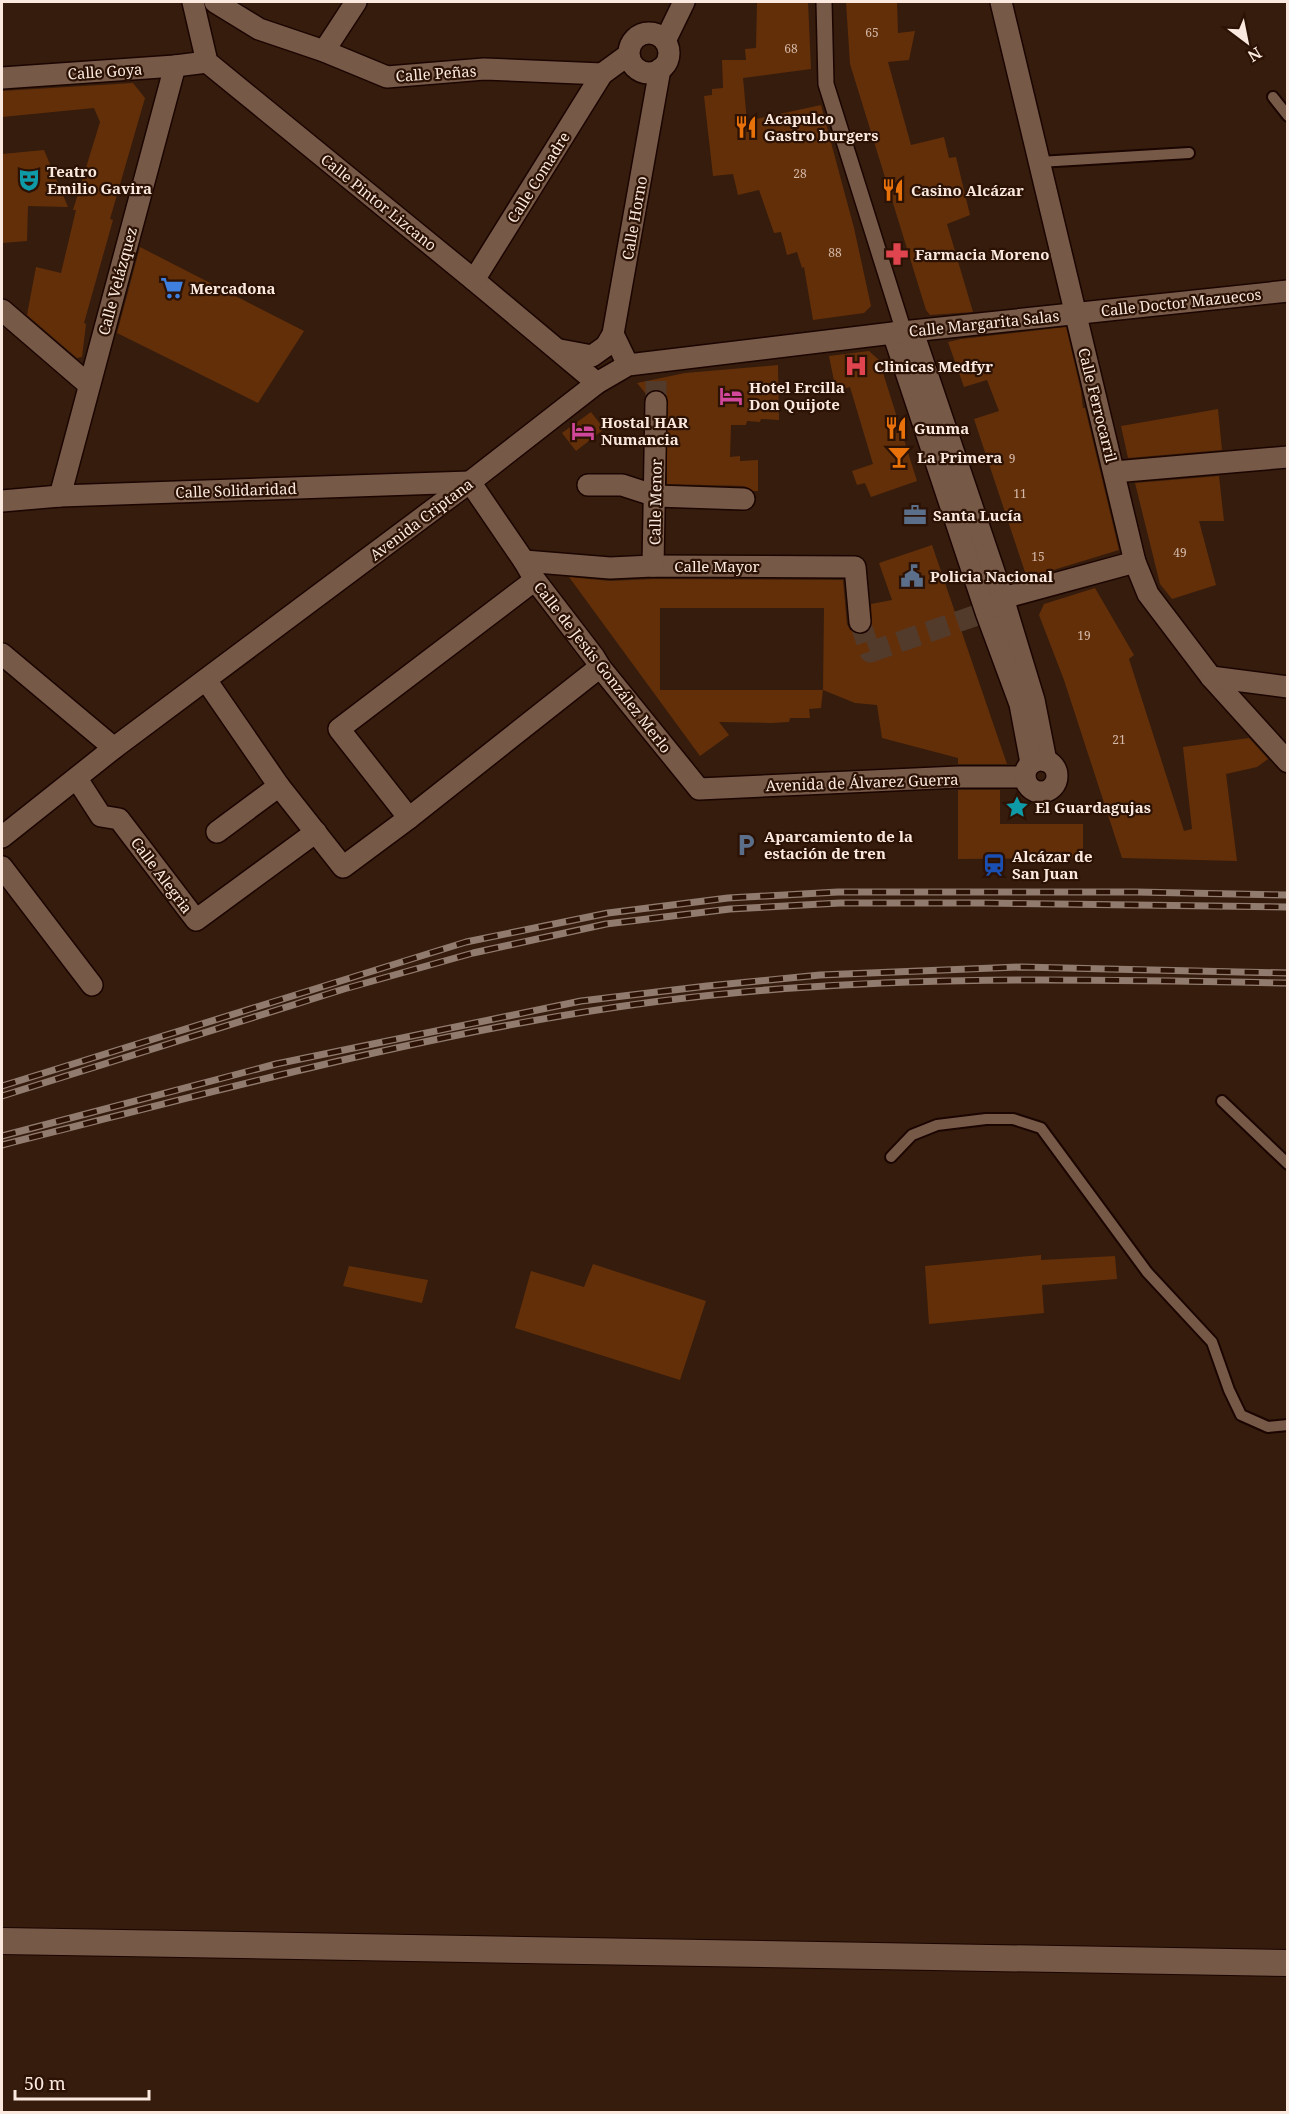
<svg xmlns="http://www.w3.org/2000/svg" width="1289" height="2114" viewBox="0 0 1289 2114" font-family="'Noto Serif',serif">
<rect width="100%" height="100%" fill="#351c0d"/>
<g fill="#632f09" fill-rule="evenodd">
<polygon points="757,2 808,2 811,69 743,78 747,121 821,105 854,228 871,306 864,313 813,320 804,267 802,268 797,252 787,255 781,232 774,233 759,190 738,195 733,174 713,176 704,96 712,95 712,89 723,88 722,60 746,60 745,49 756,48"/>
<polygon points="846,2 897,2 898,33 915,31 909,60 888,62 911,145 944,137 949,158 956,157 970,215 947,224 973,312 930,315 926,310 850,64"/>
<polygon points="133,83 145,98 110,219 113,220 84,323 86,324 82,357 77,358 27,315 36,267 61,273 76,210 73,210 100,122 94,108 2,117 2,91"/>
<polygon points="44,150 68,207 28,206 27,241 2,243 2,154"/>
<polygon points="140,247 304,331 258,403 117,333"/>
<polygon points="1066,327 1081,391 1083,408 1085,408 1119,550 1027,578 974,419 999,411 987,380 964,387 948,342 961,339"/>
<polygon points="869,351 879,360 917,481 871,497 865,483 857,485 852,471 873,464 850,387 836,391 829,356"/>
<polygon points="778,365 779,420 761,419 760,422 747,421 746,425 731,425 730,457 740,456 740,461 758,460 758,491 753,491 744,486 667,484 667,396 663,391 657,389 650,391 646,394 637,383 685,373"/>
<polygon points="1218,409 1222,450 1128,458 1121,426"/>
<polygon points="591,412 604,429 576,451 562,433"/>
<polygon points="1219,476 1224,521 1199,521 1216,585 1172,599 1160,584 1135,483"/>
<path d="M932,545L1007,764H958V758L882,738L877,705L855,703L823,690L821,708L809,709L810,718H790L789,722L771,723L719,722L729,735L700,756L569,577L610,581L653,579L843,580L847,624L850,630L861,635L868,632L872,627L871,604L892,600L879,563ZM660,608H824L823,690H660Z"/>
<polygon points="1095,588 1134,655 1129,659 1184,831 1192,829 1183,747 1249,738 1268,759 1257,767 1226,774 1237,861 1122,858 1064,680 1039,615 1044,604"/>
<polygon points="958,790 1000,790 1000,824 1083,824 1083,858 958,859"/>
<polygon points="1041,1255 1041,1260 1115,1256 1117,1279 1042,1285 1044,1313 929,1324 925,1266"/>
<polygon points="593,1264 706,1301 680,1380 515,1328 531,1271 584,1287"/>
<polygon points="349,1266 428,1280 422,1303 343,1286"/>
</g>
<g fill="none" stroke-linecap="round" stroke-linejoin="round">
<g stroke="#533b2c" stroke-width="21" stroke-dasharray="21 10" stroke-linecap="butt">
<polyline points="656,402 656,378"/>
<polyline points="860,622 870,652 986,612"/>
</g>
<g stroke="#1b0500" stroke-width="14">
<g id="service">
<polyline points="1273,97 1288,116"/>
<polyline points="1039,162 1189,153"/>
<polyline points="1222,1101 1288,1164"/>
<polyline points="891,1157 912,1135 937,1125 986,1119 1013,1119 1041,1128 1147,1272 1212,1342 1229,1390 1241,1415 1268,1427 1288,1425"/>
</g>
</g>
<g stroke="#1b0500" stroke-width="18">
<polyline id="pedestrian" points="824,2 826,84 904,332"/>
</g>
<g stroke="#1b0500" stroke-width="24">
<g id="minor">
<polyline points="193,2 207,62 474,280 597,383"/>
<polyline points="215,2 259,29 324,51 387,77 484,69 602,74"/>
<polyline points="1001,2 1135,562 1148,594 1211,677 1288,762"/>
<circle cx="649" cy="53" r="20"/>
<polyline points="665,41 684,2"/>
<polyline points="324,51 356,2"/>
<polyline points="2,78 175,66 207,62"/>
<polyline points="474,280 602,74 628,55"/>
<polyline points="2,310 89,385"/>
<polyline points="913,332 1003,598 1034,700 1046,761"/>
<polyline points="893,333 986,612 1020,704 1031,763"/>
<polyline points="560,350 592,356 606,346 613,334"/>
<polyline points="628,365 613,334 660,69"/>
<polyline points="1114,472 1288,457"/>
<polyline points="588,485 622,485 656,496 744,499"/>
<polyline points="60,496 175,66"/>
<polyline points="2,501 60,496 470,482 524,561 535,580 594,657 600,667 699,789 958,777 1025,777"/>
<polyline points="524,561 610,568 653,566 855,567 860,622"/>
<polyline points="653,566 656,402"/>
<polyline points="993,606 1003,598 1135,562"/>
<polyline points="2,654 114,748"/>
<polyline points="1211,677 1288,687"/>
<polyline points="206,680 279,786 343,867 409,818 600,667"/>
<circle cx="1041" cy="776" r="16"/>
<polyline points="77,779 101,816 119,819 196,920 316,832"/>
<polyline points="409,818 339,729 535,580"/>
<polyline points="217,832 279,786"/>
<polyline points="2,837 114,748 470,482 597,383 628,365 893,333 1288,291"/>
<polyline points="2,867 92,985"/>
</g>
</g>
<g stroke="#1b0500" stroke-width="28">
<polyline id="tertiary" points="2,1941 1288,1963"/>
</g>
<use href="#service" stroke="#775948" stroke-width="10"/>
<use href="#pedestrian" stroke="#775948" stroke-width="15"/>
<use href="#minor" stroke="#775948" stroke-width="21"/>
<use href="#tertiary" stroke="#775948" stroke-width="26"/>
<g stroke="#917b6e" stroke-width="7">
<g id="rail">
<polyline points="2,1086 466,942 608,913 728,898 838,892 1136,892 1288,895"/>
<polyline points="2,1096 344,989 473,953 606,924 730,909 840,903 984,903 1288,907"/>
<polyline points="2,1136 276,1064 581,1001 707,986 820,975 1021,967 1288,973"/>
<path d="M2,1145C217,1091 432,1031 653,1002C864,974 1076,979 1288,983"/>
</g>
</g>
<use href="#rail" stroke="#2b1204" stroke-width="4.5" stroke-dasharray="14" stroke-linecap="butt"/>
</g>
<defs>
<g id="restaurant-bare" transform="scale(1.8)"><path d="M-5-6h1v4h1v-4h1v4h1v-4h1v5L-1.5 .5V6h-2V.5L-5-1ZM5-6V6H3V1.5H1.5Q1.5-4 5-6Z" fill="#e8710a" stroke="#2b1204" stroke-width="2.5" paint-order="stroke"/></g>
<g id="theatre-bare" transform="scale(1.8)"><path d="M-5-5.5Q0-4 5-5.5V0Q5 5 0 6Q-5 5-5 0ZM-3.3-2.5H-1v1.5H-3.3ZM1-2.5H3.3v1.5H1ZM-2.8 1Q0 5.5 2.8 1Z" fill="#0f9aa8" stroke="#2b1204" stroke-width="2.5" paint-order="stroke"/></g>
<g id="pharmacy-bare" transform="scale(1.8)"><path d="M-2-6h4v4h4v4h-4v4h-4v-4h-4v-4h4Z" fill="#e0444e" stroke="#2b1204" stroke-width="2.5" paint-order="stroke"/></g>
<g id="supermarket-bare" transform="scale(1.8)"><path d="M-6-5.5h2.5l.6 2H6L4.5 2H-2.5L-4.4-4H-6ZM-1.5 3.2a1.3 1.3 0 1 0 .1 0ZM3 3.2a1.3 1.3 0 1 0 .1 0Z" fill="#3f7fe0" stroke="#2b1204" stroke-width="2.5" paint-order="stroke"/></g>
<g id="hospital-bare" transform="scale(1.8)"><path d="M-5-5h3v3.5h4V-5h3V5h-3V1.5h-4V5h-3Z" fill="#e0444e" stroke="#2b1204" stroke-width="2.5" paint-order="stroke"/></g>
<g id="hotel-bare" transform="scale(1.8)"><path d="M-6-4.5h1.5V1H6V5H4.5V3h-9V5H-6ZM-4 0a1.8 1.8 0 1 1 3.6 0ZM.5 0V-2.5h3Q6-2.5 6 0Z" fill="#d1479c" stroke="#2b1204" stroke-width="2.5" paint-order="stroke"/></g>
<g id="bar-bare" transform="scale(1.8)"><path d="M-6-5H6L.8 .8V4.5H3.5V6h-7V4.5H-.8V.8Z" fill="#e8710a" stroke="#2b1204" stroke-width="2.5" paint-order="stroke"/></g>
<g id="office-bare" transform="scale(1.8)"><path d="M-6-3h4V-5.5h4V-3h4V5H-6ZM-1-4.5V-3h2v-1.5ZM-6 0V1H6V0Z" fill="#5c6f8a" stroke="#2b1204" stroke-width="2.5" paint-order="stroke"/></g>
<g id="civic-bare" transform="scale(1.8)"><path d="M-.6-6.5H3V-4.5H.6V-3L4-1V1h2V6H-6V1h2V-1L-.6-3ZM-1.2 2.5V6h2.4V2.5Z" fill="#5c6f8a" stroke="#2b1204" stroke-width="2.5" paint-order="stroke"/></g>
<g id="sight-bare" transform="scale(1.8)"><path d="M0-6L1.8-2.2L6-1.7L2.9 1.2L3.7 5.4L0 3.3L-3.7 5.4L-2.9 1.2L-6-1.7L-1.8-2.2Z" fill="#0f9aa8" stroke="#2b1204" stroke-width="2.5" paint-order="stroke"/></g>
<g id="parking-bare" transform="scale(1.8)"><path d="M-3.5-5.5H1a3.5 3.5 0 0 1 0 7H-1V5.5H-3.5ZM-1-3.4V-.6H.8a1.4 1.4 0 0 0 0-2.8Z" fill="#5c6f8a" stroke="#2b1204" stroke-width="2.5" paint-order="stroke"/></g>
<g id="station-bare" transform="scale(1.8)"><path d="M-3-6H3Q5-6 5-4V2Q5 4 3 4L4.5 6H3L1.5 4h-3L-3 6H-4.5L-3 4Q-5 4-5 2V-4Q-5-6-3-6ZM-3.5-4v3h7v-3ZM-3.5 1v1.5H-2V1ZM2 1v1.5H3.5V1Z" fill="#1a4fb4" stroke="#2b1204" stroke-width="2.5" paint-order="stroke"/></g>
</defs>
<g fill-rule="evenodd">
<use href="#restaurant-bare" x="746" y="127"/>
<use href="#theatre-bare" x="29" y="180"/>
<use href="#restaurant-bare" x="893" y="190"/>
<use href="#pharmacy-bare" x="897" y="254"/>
<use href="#supermarket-bare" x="172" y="288"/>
<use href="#hospital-bare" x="856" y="366"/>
<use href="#hotel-bare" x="731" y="396"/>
<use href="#restaurant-bare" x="896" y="428"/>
<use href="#hotel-bare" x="583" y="431"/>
<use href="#bar-bare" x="899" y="457"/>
<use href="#office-bare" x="915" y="515"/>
<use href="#civic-bare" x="912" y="576"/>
<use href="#sight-bare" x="1017" y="807"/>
<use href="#parking-bare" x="746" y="845"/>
<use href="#station-bare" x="994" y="865"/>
</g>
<g text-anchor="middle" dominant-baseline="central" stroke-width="4.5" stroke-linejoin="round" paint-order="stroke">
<g font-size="12" fill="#d5baaa">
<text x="872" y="32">65</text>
<text x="791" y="48">68</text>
<text x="800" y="173">28</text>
<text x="835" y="252">88</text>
<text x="1012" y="458">9</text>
<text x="1020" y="493">11</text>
<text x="1180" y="552">49</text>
<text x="1038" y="556">15</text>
<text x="1084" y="635">19</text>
<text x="1119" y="739">21</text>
</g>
<g font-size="15" fill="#fbe9df" stroke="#2b1204">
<text transform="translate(105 71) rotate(-4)">Calle Goya</text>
<text transform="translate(436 73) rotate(-4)">Calle Peñas</text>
<text transform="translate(538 177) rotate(-58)">Calle Comadre</text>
<text transform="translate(379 202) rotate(39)">Calle Pintor Lizcano</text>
<text transform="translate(634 218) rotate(-80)">Calle Horno</text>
<text transform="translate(117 281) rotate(-75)">Calle Velázquez</text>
<text transform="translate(1181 302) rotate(-6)">Calle Doctor Mazuecos</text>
<text transform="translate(984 323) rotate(-6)">Calle Margarita Salas</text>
<text transform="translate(1098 405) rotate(76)">Calle Ferrocarril</text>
<text transform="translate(236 490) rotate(-2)">Calle Solidaridad</text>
<text transform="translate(655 502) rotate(-89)">Calle Menor</text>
<text transform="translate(421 519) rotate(-37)">Avenida Criptana</text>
<text x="717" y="566">Calle Mayor</text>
<text transform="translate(603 667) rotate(52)">Calle de Jesús González Merlo</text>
<text transform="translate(862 782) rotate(-2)">Avenida de Álvarez Guerra</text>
<text transform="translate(162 875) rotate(53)">Calle Alegria</text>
</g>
<g font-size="15" font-weight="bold" fill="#fbe9df" stroke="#2b1204" text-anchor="start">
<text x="764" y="118">Acapulco<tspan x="764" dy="17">Gastro burgers</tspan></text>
<text x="47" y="171">Teatro<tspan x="47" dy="17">Emilio Gavira</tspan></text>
<text x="911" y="190">Casino Alcázar</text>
<text x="915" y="254">Farmacia Moreno</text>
<text x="190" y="288">Mercadona</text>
<text x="874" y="366">Clinicas Medfyr</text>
<text x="749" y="387">Hotel Ercilla<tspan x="749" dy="17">Don Quijote</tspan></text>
<text x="601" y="422">Hostal HAR<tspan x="601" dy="17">Numancia</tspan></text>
<text x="914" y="428">Gunma</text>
<text x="917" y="457">La Primera</text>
<text x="933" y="515">Santa Lucía</text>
<text x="930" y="576">Policia Nacional</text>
<text x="1035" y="807">El Guardagujas</text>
<text x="764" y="836">Aparcamiento de la<tspan x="764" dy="17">estación de tren</tspan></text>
<text x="1012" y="856">Alcázar de<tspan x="1012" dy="17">San Juan</tspan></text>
</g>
</g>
<rect width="1289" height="2114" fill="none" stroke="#fbe9df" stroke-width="6"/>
<g transform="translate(1247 42) rotate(148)" stroke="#2b1204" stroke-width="4.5" paint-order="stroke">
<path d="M0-4.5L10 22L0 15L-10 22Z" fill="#fbe9df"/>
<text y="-9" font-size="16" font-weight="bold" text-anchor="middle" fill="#fbe9df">N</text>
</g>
<path d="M15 2090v9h134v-9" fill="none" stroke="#fbe9df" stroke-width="3"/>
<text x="24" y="2090" font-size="18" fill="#fbe9df" stroke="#2b1204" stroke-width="4.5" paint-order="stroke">50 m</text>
</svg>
